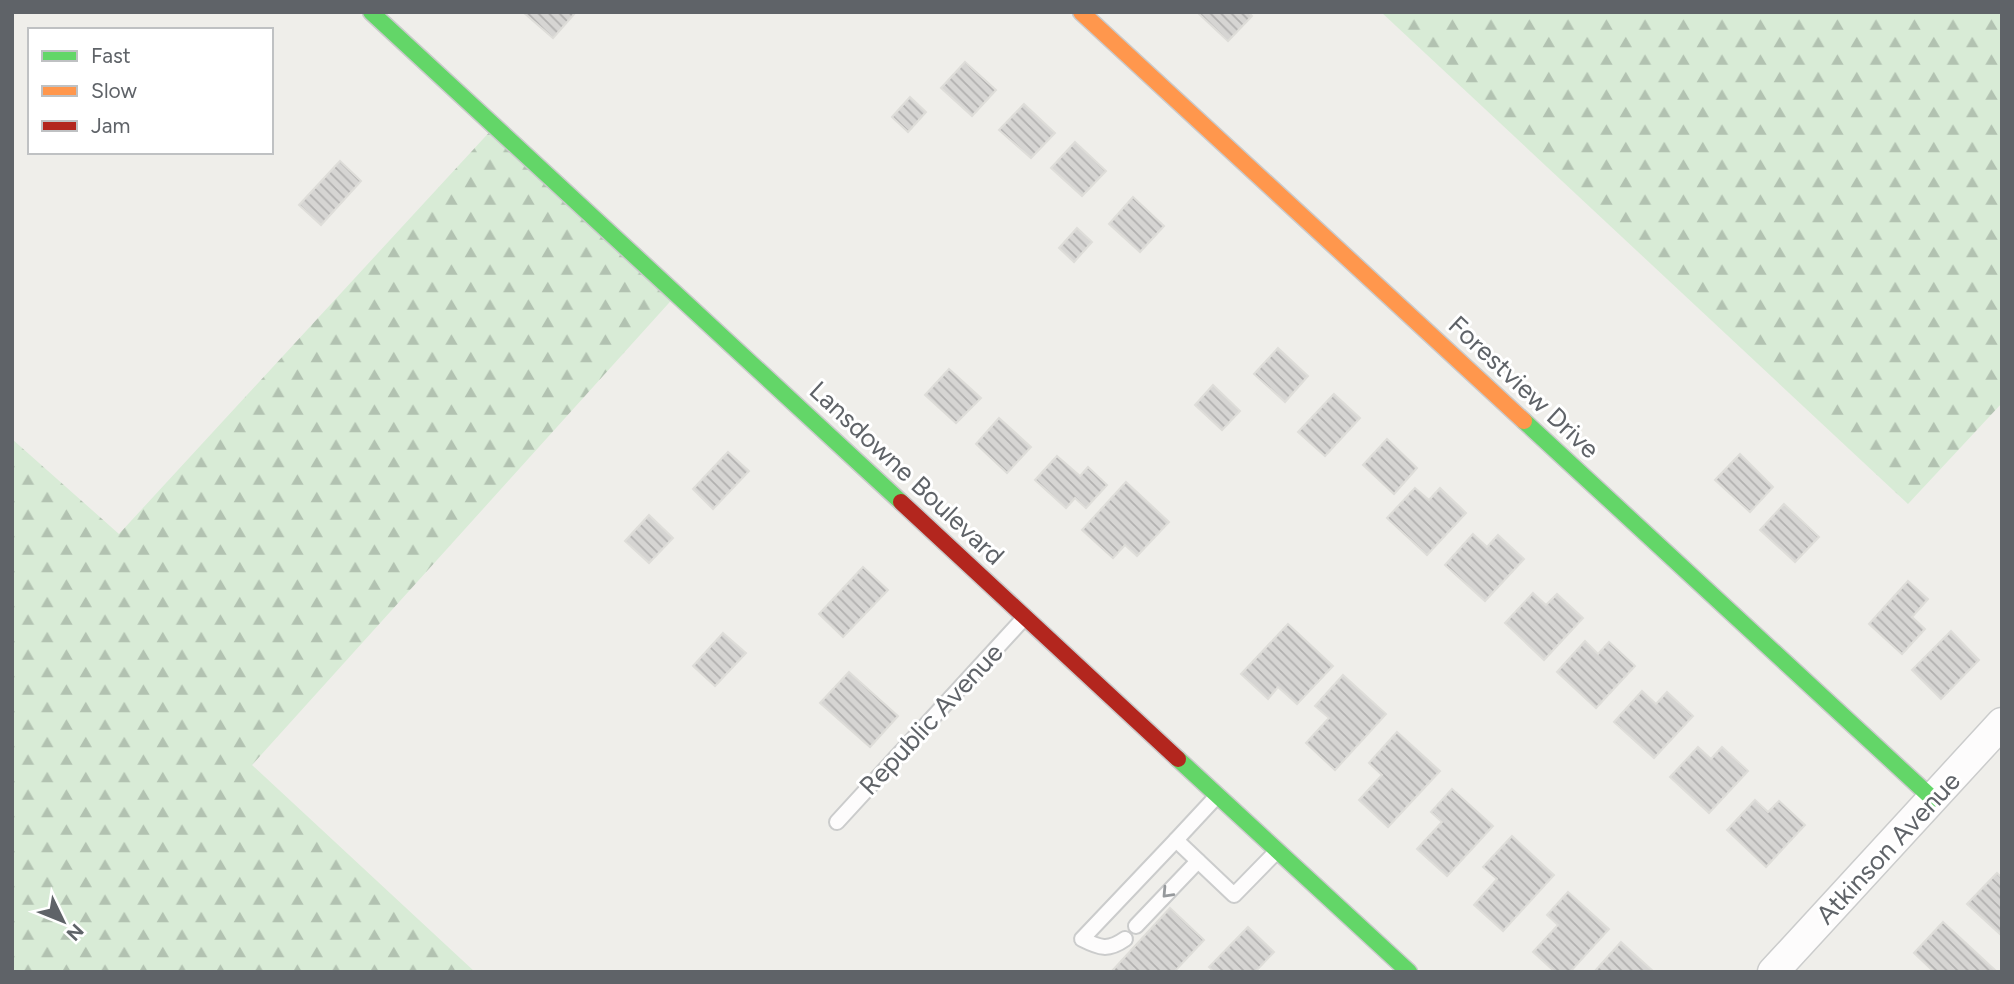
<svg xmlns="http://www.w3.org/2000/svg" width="2014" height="984" viewBox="0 0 2014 984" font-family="Figtree,sans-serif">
<defs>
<pattern id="forest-firs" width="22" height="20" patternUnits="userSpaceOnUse" patternTransform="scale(1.75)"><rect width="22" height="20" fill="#d8ebd6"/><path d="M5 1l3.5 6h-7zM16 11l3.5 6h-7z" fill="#b2c2b1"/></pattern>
<pattern id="building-back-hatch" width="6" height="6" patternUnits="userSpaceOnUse" patternTransform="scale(1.75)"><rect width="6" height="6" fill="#d6d5d3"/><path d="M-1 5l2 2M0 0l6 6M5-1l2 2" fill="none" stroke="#b1b0af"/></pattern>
</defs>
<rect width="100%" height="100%" fill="#efeeea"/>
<g fill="url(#forest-firs)">
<polygon points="1381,12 2002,12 2002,403 1908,504"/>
<polygon points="495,126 677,294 252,765 475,972 12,972 12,439 119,534"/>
</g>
<g fill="url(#building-back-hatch)" stroke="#deddd9" stroke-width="2">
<polygon points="523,12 576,12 553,38"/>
<polygon points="1197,12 1248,12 1252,16 1228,41"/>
<polygon points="965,62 996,90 972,116 941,88"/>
<polygon points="910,97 926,112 908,132 892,117"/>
<polygon points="1024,104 1055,133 1031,158 999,130"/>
<polygon points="1075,142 1106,171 1082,196 1051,168"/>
<polygon points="340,161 361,181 321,225 299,205"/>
<polygon points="1133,197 1164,226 1140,252 1109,224"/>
<polygon points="1077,228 1092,242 1074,262 1059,248"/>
<polygon points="1278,348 1308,376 1285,402 1254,374"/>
<polygon points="949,369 981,398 956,423 925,395"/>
<polygon points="1213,385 1240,411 1222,430 1195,405"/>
<polygon points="1334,394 1360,418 1325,456 1298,432"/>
<polygon points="999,418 1031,447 1007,473 976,444"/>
<polygon points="1387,439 1417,468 1394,494 1363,465"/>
<polygon points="728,452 749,471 713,509 693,489"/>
<polygon points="1740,454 1773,487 1750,512 1715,480"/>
<polygon points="1057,456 1080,476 1088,467 1107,485 1086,508 1075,498 1066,508 1035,480"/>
<polygon points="1126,482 1169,522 1137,556 1125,545 1113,558 1082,530"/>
<polygon points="1415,488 1429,500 1440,488 1466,513 1427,555 1387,518"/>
<polygon points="1784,504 1819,537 1795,562 1760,530"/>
<polygon points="649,515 673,538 649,563 625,541"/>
<polygon points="1473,534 1487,547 1498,535 1524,559 1485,601 1445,565"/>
<polygon points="863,567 888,590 843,637 819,614"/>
<polygon points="1908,581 1928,599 1912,617 1925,629 1902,654 1869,624"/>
<polygon points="1533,593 1546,605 1557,594 1583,618 1544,660 1505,623"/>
<polygon points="1288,624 1333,666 1297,704 1278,687 1268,699 1241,674"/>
<polygon points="1951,631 1979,660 1941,699 1912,670"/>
<polygon points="723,633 746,653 715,686 693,666"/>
<polygon points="1585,641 1598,654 1609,642 1635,666 1596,708 1557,672"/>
<polygon points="849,672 898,716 870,747 820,703"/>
<polygon points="1343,675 1386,714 1335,770 1306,743 1329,718 1315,706"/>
<polygon points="1642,691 1656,704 1667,692 1693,716 1654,758 1614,722"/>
<polygon points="1397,732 1440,771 1388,827 1359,800 1382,775 1369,763"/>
<polygon points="1698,747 1711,759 1722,747 1748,771 1709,813 1670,777"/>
<polygon points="1452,789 1493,826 1447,876 1417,849 1442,822 1431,812"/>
<polygon points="1755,800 1768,812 1779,801 1805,825 1766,867 1727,830"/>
<polygon points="1512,836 1554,875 1503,931 1474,905 1497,879 1483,867"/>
<polygon points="1997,873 2002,878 2002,936 1967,904"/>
<polygon points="1568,892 1609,929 1570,972 1555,972 1533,952 1558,925 1547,915"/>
<polygon points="1170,908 1204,940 1174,972 1111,972"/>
<polygon points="1943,922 1996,971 1995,972 1930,972 1932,970 1914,953"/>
<polygon points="1248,927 1274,952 1255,972 1214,972 1209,967"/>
<polygon points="1621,942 1654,972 1594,972"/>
</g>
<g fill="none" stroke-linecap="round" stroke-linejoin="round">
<g stroke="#cbcccc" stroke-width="18">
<g id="lane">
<polyline points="1216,797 1176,840 1234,895 1277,851"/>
<polyline points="837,822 1025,617"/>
<polyline points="1136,926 1198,861"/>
<path d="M1125,939C1108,951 1100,948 1082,939L1176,840"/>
</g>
</g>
<g stroke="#cbcccc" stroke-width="33">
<polyline id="street" points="1773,972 2002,723"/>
</g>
<g stroke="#cacacb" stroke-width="19">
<g id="fast">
<polyline points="371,12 901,502"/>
<polyline points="1524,421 1933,799"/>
<polyline points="1178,759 1409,972"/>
</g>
</g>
<g stroke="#cacacb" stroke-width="19">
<polyline id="slow" points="1081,12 1524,421"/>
</g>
<g stroke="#cacacb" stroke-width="19">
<polyline id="jam" points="901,502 1178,759"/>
</g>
<use href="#lane" stroke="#fdfcfc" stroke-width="14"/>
<use href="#street" stroke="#fdfcfc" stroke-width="30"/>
<use href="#fast" stroke="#63d668" stroke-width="16"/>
<use href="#slow" stroke="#ff974d" stroke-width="16"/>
<use href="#jam" stroke="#b3261e" stroke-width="16"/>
</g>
<defs><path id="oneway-chevron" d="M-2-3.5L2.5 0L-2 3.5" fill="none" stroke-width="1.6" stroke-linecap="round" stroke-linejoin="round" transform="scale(1.75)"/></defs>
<use stroke="#96999c" href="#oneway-chevron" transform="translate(1167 893) rotate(133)"/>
<g text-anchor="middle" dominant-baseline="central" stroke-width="6" stroke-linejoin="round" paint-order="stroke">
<g font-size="26" fill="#5f6368" stroke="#fff">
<text transform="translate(1524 387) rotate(43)">Forestview Drive</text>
<text transform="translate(907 473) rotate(43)">Lansdowne Boulevard</text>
<text transform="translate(931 719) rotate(-47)">Republic Avenue</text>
<text transform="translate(1888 848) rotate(-47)">Atkinson Avenue</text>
</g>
</g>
<rect width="2014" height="984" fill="none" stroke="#5f6368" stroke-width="28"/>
<rect x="28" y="28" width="245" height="126" fill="#ffffff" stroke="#bfc1c3" stroke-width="2"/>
<rect x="42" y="51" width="35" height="10" fill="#63d668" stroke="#bfc1c3" stroke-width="2"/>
<text x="91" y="63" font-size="21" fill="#5f6368">Fast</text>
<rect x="42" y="86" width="35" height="10" fill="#ff974d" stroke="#bfc1c3" stroke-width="2"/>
<text x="91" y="98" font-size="21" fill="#5f6368">Slow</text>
<rect x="42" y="121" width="35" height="10" fill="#b3261e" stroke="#bfc1c3" stroke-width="2"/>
<text x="91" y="133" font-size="21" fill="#5f6368">Jam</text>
<g transform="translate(63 921) rotate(133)" stroke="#ffffff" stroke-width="5" paint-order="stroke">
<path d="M0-5L12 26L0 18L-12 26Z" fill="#5f6368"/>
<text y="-10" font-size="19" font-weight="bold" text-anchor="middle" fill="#5f6368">N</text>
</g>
</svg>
